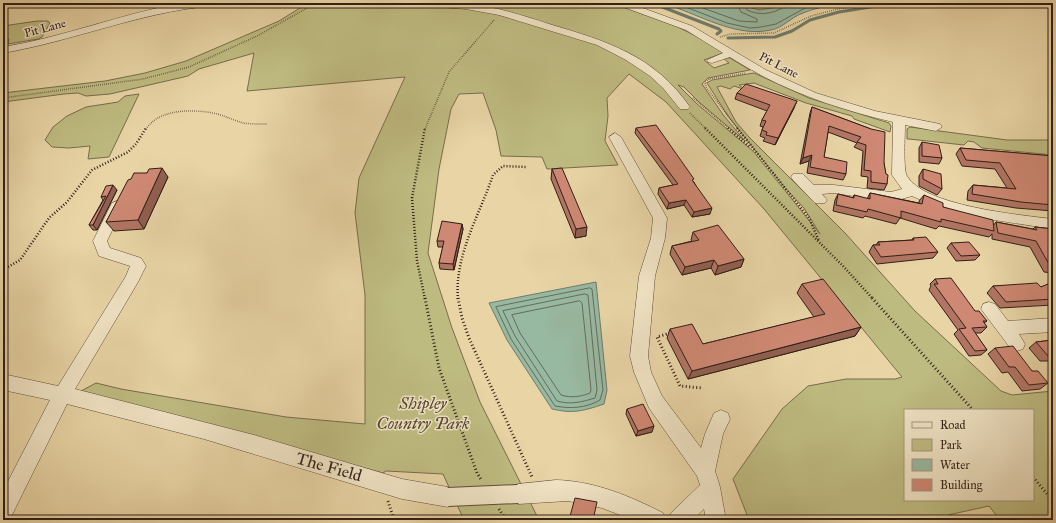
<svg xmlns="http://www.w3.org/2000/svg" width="1056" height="523" viewBox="0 0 1056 523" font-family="'IM FELL Great Primer',serif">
<rect width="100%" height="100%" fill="#e8d4a5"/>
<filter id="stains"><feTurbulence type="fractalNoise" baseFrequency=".005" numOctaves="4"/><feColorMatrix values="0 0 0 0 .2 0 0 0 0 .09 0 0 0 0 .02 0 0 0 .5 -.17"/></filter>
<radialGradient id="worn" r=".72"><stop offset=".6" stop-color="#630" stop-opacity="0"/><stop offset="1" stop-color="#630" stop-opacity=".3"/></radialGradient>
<g fill="#bebb81" stroke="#786d4c" fill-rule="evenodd">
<path d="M308,3H612L676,26L704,40L723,53L704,60L714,68L729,63L723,58H730L750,70L708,78L702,84L724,116L745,141L699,102L684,87L678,85L697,104L753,151L820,234L804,208L785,188L728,116L707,83L712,80L754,73L809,98L889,123L891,126L890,132L854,119L852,116L806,103L754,83L739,85L746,90L734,86L730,89L721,86L717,87L736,122L749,137L845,233L915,311L1001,391L1012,395L1053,391V520H1000L989,506L948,515V520H749L733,479L782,409L808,386L846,379H895L902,377L764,209L666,102L629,74L607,98L608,116L605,141L618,165L547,169L542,157L501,156L496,130L483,93L459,94L451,109L439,169L428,253L452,328L480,402L539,520H464L443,474L386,471L383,473L81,391L96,383L121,389L286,417L365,424V295L355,213L359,178L405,77L247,91L254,53L199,69L188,76L110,94L86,96L78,93L64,94L3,102V93L105,81L145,73L186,61L279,21ZM905,410H1033V500H905Z"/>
<path d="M745,3H785C773,8 755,15 745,3Z"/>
<polygon points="37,21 48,21 50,23 42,37 38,39 8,44 9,39 3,39 3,26"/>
<polygon points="139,94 109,157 88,159 90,146 69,148 52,147 45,140 53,127 67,116 86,107 118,102 125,96"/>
<polygon points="910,127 1007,140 1053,140 1053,155 982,148 974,142 968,141 964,145 909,139 907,139 907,129"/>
</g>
<g fill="#98b9a1" stroke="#6f7b6a">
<path d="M664,3H745L752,8L759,10L772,8L785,3H841C829,6 814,8 803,13C791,17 783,28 771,30C739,37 707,19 677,8L678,6Z"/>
<path d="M596,282L607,390L604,404C583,411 573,414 552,409L507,340L489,303Z"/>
</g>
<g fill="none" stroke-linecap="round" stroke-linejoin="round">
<g stroke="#646c5c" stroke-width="1">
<polyline points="680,3 683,6 727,23 750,28 761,27 776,24 805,8 826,3"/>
<polyline points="689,3 739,21 757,22 757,19 741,12 737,3"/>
<path d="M743,3L747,10C760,16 772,14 784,7L785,3"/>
<path d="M590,288L592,289L603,390L600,400C586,408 571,409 555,406L511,339L496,307Z"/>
<path d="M585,294L588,295L597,390L595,398C582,402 570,405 557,401L515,336L503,311Z"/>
<path d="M580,301L582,303L591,390L590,393C580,397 571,398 561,395L520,333L512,315Z"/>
</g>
<g stroke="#6f7b6a" stroke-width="3">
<polyline points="652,3 719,29 721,31 717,34"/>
<polyline points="728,38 775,37 792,31 810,20 839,12 896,3"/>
</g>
<g stroke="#5f4c3a" stroke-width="1">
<g id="minor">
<path d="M181,3H214L209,6C138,13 73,41 3,53V47C64,37 121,14 181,3Z"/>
<path d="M421,3C436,3 452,1 467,3C495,7 522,15 549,24C606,41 654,55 690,107L688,109H680L663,88L650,76L626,60L597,45L499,15L466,9L426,6Z"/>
<path d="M616,3H629L692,26L766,70L816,93L875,111L940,124L942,127L936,131L905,125C905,134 903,170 907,176C924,206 1020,215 1053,219V229L968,216L939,208L912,196L891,202L834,193L822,194L827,200L825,203H815L793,180L791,177L793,174H803L814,185H834L891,192L902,189L892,175L893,122C835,108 781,90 730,57L712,63L708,62L707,60L723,53L686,30L626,8Z"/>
<polygon points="615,133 621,137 667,218 665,238 655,276 648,356 651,372 662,396 701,448 705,434 714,413 721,410 728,413 730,419 723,434 715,471 720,487 726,520 706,520 704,509 693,520 668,520 671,513 700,485 697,476 649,408 634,372 630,356 639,276 651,238 653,218 609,137"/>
<polygon points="117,201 122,203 124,206 107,241 110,248 141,258 146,266 138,282 75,389 254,435 402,479 448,487 455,490 458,497 455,504 448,507 402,499 204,439 67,404 10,519 3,520 3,491 50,400 3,390 3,374 58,386 126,276 130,266 99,256 93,241 112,203"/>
<polygon points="989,302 995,304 1008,321 1053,318 1053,332 1019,334 1025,344 1023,349 1017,351 1011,349 981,309 983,304"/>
<path d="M556,480C594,481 630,496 663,513L666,520H633L602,508L568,501L518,504L511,501L508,494L511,487L518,484Z"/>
</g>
</g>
<g stroke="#311f17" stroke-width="1.5" stroke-dasharray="0.5 1.5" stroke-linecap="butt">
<polyline points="720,37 731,34 774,33 811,16 838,9 876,3"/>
<polyline points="3,98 143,79 189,67 257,36 316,3"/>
<polyline points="693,98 729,129"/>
<polyline points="690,113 706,129"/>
<path d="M146,129C159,109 191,109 213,113C223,115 233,120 243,123C250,124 259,124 267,124"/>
<polyline points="425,129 449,72 494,20"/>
<polyline points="738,129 706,87 705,83 709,79 746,73"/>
</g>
<g stroke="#311f17" stroke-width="2.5" stroke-dasharray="1 2" stroke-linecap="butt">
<polyline points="705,128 844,267 873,299"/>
<polyline points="728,128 750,147"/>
<polyline points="737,128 809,218 819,241"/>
<polyline points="3,270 20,260 49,218 67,202 92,170 128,152 136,144 146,128"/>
<polyline points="425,299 417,261 412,198 425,128"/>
<path d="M458,299C454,256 480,214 493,175L503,166L527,167"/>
</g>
<g stroke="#311f17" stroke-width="3" stroke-dasharray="1 2.5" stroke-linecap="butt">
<polyline points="425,298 439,368 477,473 482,481"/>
<polyline points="458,298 462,318 469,338 532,477"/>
<polyline points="872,298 973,410"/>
<polyline points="670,333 657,337 680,386 702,388"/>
<polyline points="1033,477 1053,501"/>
<polyline points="388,501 394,520"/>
<polyline points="499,509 506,520"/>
</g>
<use href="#minor" fill="#f0e3c4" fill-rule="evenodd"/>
<g stroke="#5f4c3a" stroke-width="20" stroke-linecap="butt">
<polyline id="minor-bridge" points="448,497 518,494"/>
</g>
<use href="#minor-bridge" stroke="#f0e3c4" stroke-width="18"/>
</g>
<g fill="#b17563" stroke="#311f17">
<polygon points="737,93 794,108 775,145 763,141 765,138 760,136 763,127 760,126 762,120 767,111 735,99"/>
<polygon points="812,107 871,129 884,163 887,184 884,190 867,188 868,177 861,176 863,151 854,147 857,143 828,132 824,157 846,174 843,180 807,173 809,161 800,164 810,113"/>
<polygon points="636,128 694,182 710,214 692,217 684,205 667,209 658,194 659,188 673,185 635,133"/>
<polygon points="922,142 942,158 939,164 919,162 919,148"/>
<polygon points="960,148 1053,156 1053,211 1016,208 967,200 968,191 973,185 1007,188 995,169 962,166 956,154"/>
<polygon points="552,169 586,236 575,238 551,179"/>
<polygon points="923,169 942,189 937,195 919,186 919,176"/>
<polygon points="147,173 168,177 144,229 114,231 106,222 131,179"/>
<polygon points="117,190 97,230 93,230 89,225 103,200 101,197"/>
<polygon points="870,193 919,203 919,201 924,195 943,207 993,226 996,222 1033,229 1035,227 1053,229 1053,273 1044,272 1030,247 992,239 992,234 989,237 939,226 936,229 900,218 896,224 865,216 863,218 833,211 835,200 838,194 853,198 854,195 867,199"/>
<polygon points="462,224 463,229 454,270 440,269 439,263 443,247 438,247 437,241"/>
<polygon points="693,232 744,259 741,267 715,275 711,268 682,275 670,254 672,246 692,241 691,240"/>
<polygon points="913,238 938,252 933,258 877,264 869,252 873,245 876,245 878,242 912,240"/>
<polygon points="951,243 980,255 975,260 956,261 947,248"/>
<polygon points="935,279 975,311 987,321 984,323 987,327 981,333 975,333 987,350 981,355 969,356 954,334 958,330 929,290 931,286 930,284"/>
<polygon points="1053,282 1053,305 1000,308 987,293 993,286 1041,287"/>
<polygon points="802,284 861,327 855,336 688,379 667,338 670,329 703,344 814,317 797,293"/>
<polygon points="1053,340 1053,364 1051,361 1040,361 1029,348 1036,342"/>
<polygon points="995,348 1032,371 1048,383 1040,389 1022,391 1008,372 1002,373 988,354"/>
<polygon points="627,409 652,432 636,436 626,414"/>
</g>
<g fill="#905f50" stroke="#311f17">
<polygon points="797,101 794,108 775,145 778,138"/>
<polygon points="812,155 809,161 800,164 803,158"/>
<polygon points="162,168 168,177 144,229 138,220"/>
<polygon points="113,185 117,190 97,230 93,225"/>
<polygon points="686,200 684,205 667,209 669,203"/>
<polygon points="712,208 710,214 692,217 694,212"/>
<polygon points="462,224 463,229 454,270 453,264"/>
<polygon points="587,227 586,236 575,238 576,229"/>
<polygon points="744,259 741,267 715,275 718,266"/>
<polygon points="714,260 711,268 682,275 685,267"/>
<polygon points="861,327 855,336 688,379 692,371"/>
<polygon points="654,426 652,432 636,436 638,431"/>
</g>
<g fill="#ce8873" stroke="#311f17">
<polygon points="746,84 797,101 778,138 766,135 767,132 762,130 766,121 762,120 770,105 737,93"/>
<polygon points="812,107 871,129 885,132 884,163 886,174 888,175 887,184 871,182 871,171 864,170 866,145 857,142 861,137 829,126 824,157 847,162 846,174 810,167 812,155 803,158"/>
<polygon points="656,125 694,179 692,180 712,208 694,212 686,200 669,203 659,188 678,184 636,128"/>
<polygon points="922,142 939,145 942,158 922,156"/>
<polygon points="960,148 1053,156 1053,205 1021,202 972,194 973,185 1016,189 1000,163 966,160"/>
<polygon points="162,168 138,220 106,222 128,180 131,179 134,173 147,173 149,169"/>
<polygon points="562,168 587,227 576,229 552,169"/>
<polygon points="923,169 941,174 942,189 923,179"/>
<polygon points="113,185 93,225 89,225 106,196 101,197 106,186"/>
<polygon points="870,193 922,204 924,195 943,203 943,207 993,220 994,231 941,219 941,222 901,211 901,218 868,209 867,212 836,205 838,194 854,198 854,195 870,199"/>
<polygon points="442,221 462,224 453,264 439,263 444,241 437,241"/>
<polygon points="996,222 1037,230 1035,227 1053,229 1053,267 1050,266 1036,241 998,233"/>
<polygon points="718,225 744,259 718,266 714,260 685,267 672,246 699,240 693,232"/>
<polygon points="926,237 938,252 881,257 873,245 880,245 878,242 914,240 913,238"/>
<polygon points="969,242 980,255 961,256 951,243"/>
<polygon points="951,278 975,311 979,311 987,321 983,321 987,327 972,328 987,350 975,351 959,329 966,328 934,284 938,284 935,279"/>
<polygon points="823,279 861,327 692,371 670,329 692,324 703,344 825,314 802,284"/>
<polygon points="1053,282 1053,299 1006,302 993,286 1037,283 1041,287"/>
<polygon points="1053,340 1053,355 1048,356 1036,342"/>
<polygon points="1013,346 1032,371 1038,371 1048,383 1029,385 1015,367 1009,367 995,348"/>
<polygon points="643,404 654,426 638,431 627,409"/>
<polygon points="575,498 597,502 593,520 569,520"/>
</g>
<g text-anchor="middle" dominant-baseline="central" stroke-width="3" stroke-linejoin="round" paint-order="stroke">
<g font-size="12" fill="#311f17" stroke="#f0e3c4">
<text transform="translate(45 28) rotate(-15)">Pit Lane</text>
<text transform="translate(779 65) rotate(27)">Pit Lane</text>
</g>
<g font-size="17" font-style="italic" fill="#544632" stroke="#f0e3c4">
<text x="423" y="403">Shipley<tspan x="423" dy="20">Country Park</tspan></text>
</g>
<g font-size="17" fill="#311f17" stroke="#f0e3c4">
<text transform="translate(329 467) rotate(16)">The Field</text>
</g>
</g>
<rect width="1056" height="523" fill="none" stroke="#e8d4a5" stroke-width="16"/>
<rect x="4" y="4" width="1048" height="515" fill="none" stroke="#311f17" stroke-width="2"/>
<rect x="8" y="8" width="1040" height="507" fill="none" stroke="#311f17"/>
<rect x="904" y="409" width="130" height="92" fill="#f0e3c4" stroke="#a4957f"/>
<rect x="912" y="422" width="20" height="6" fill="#f0e3c4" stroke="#a4957f"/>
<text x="940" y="429" font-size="12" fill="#311f17">Road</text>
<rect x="912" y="439" width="20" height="12" fill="#bebb81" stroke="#a4957f"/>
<text x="940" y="449" font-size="12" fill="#311f17">Park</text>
<rect x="912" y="459" width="20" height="12" fill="#98b9a1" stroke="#a4957f"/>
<text x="940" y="469" font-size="12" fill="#311f17">Water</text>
<rect x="912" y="479" width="20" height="12" fill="#ce8873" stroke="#a4957f"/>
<text x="940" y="489" font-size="12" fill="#311f17">Building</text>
<rect width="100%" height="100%" filter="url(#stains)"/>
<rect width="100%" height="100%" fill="url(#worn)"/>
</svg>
